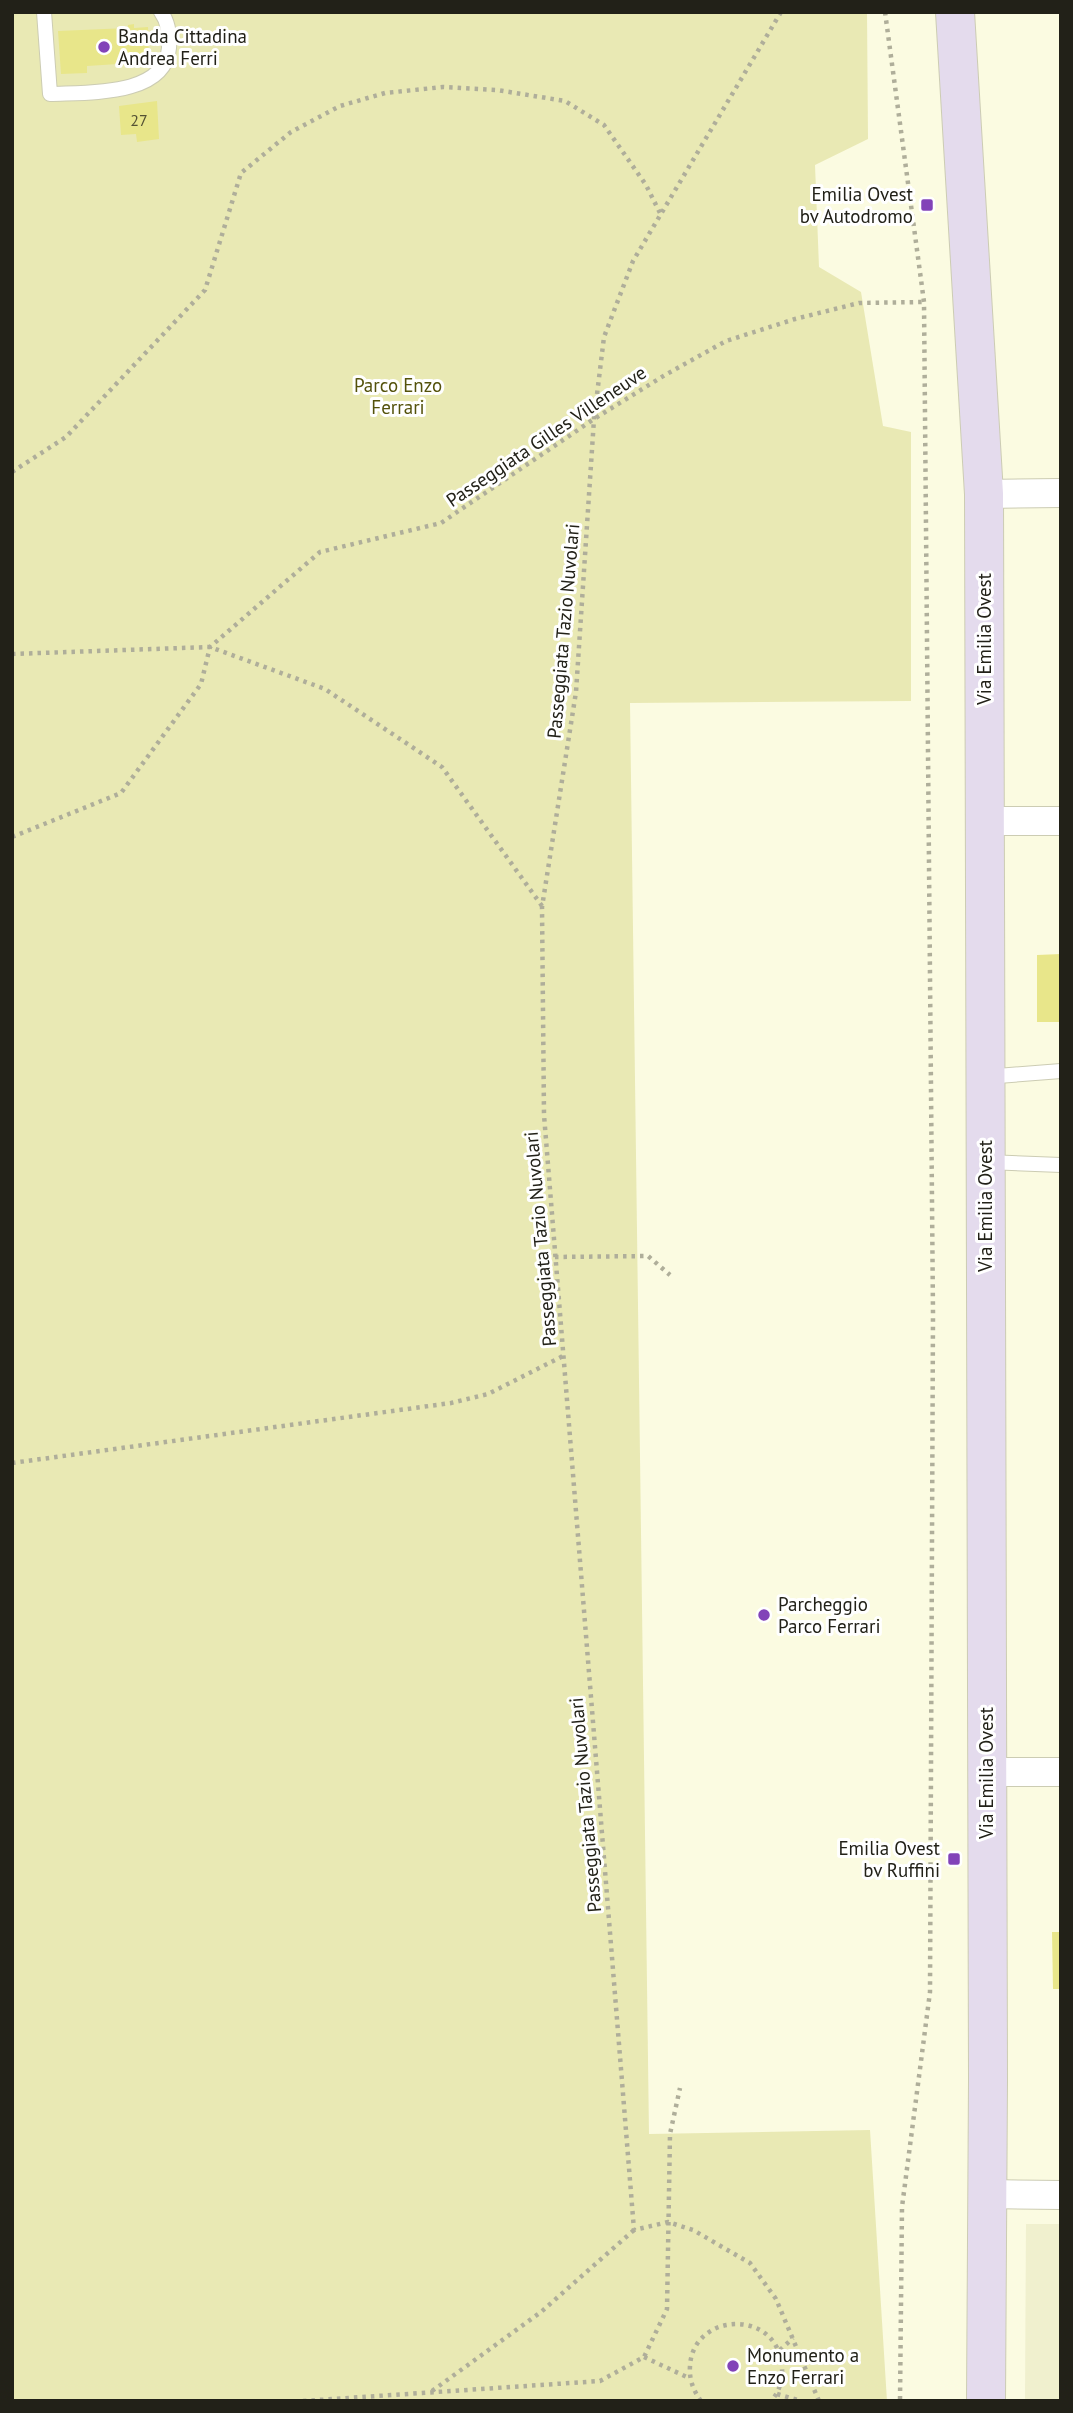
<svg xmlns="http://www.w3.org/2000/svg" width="1073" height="2413" viewBox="0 0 1073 2413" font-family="'PT Sans',sans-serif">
<rect width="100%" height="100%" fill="#fbfbe1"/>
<polygon fill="#f0f0ce" points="1026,2224 1061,2224 1061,2401 1025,2401"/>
<polygon fill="#e9e9b4" points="12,12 867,12 868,139 815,165 819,267 861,292 883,426 911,432 911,701 630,703 649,2134 870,2130 887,2401 12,2401"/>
<g fill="#e8e68a">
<polygon points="134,24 134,28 148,27 149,62 87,66 87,73 61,74 58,31 128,28 128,25"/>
<polygon points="157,101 159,139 137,142 136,134 121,135 119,106"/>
<polygon points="1061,954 1061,1022 1037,1022 1037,955"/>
<polygon points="1052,1932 1061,1932 1061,1989 1053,1989"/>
</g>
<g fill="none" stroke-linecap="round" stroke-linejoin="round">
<g stroke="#ccccb3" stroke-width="16">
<g id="lane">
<path d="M44,12L50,94C86,92 165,97 169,48C170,35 169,23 161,12"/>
<polyline points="985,1077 1061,1071"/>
<polyline points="987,1162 1061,1165"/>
</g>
</g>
<g stroke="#ccccb3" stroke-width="30">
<g id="street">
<polyline points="984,494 1061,493"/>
<polyline points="984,821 1061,821"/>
<polyline points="985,1772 1061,1772"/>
<polyline points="988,2194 1061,2195"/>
</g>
</g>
<g stroke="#ccccb3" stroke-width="40">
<polyline id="secondary" points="955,12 984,494 988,2080 986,2401"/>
</g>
<g stroke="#afae9a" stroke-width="4.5" stroke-dasharray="3.5 5" stroke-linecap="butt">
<polyline points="781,12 633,261 604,337 594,419 576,692 542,907 544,1115 634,2230 668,2222 693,2230 750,2263 776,2299 819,2401"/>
<polyline points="885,12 924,302 933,1314 930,1992 902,2207 900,2401"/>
<polyline points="12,472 66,437 205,290 241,173 291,132 340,106 385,93 443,87 497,90 565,101 604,125 646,185 661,215"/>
<polyline points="12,654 210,647 325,689 442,767 542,906"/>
<polyline points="12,837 121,793 201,684 210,647 320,552 441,523 594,419 665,375 726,341 795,319 859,303 924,302"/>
<polyline points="555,1257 648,1256 670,1275"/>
<polyline points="12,1463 451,1403 488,1394 563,1356"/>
<polyline points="780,2350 793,2338"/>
<polyline points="644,2357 689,2378"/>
<polyline points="432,2391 541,2312 634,2230"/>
<polyline points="777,2394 801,2401"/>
<polyline points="303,2401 600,2381 644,2357 667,2309 670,2134 680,2088"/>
<path d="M701,2401C693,2390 689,2379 690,2366C693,2313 773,2309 781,2361C784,2375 781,2390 771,2401"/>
</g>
<use href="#lane" stroke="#fff" stroke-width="14"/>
<use href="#street" stroke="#fff" stroke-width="28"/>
<use href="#secondary" stroke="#e4dbed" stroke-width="38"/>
</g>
<g fill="#8243b8" stroke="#fff" stroke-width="2.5">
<circle cx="104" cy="47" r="7"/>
<rect x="920" y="198" width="14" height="14" rx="3.5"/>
<circle cx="764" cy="1615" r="7"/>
<rect x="947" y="1852" width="14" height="14" rx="3.5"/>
<circle cx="733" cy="2366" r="7"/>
</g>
<g text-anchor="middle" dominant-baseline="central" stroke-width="6" stroke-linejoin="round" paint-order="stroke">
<g font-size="16" fill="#545234">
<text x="139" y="120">27</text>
</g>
<g font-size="19" fill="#222118" stroke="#fff" text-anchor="start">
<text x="118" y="36">Banda Cittadina<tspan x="118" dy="22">Andrea Ferri</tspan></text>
<text x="913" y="194" text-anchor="end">Emilia Ovest<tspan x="913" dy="22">bv Autodromo</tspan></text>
<text x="778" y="1604">Parcheggio<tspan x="778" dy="22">Parco Ferrari</tspan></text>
<text x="940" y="1848" text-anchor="end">Emilia Ovest<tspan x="940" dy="22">bv Ruffini</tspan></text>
<text x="747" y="2355">Monumento a<tspan x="747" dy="22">Enzo Ferrari</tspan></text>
</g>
<g font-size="19" fill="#54520b" stroke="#fff">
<text x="398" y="385">Parco Enzo<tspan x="398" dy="22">Ferrari</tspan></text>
</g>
<g font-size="19" fill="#222118" stroke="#fff">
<text transform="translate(546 436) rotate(-34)">Passeggiata Gilles Villeneuve</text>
<text transform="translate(563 631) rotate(-85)">Passeggiata Tazio Nuvolari</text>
<text transform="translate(984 639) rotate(-90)">Via Emilia Ovest</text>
<text transform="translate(985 1206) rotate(-90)">Via Emilia Ovest</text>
<text transform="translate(540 1239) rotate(-95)">Passeggiata Tazio Nuvolari</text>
<text transform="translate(986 1773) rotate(-90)">Via Emilia Ovest</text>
<text transform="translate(585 1805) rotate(-95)">Passeggiata Tazio Nuvolari</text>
</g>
</g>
<rect width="1073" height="2413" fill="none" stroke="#222118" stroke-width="28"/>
</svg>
